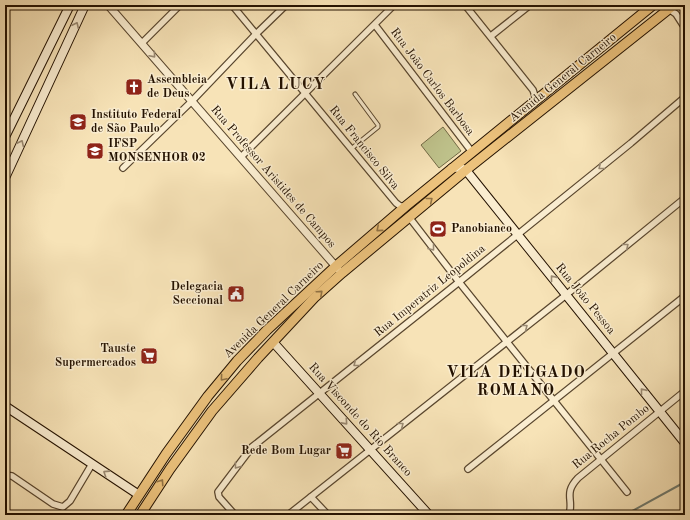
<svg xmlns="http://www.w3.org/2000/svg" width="690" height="520" viewBox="0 0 690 520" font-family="'Old Standard TT',serif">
<rect width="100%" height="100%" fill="#f7e3b7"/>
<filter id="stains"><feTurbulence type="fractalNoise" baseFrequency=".005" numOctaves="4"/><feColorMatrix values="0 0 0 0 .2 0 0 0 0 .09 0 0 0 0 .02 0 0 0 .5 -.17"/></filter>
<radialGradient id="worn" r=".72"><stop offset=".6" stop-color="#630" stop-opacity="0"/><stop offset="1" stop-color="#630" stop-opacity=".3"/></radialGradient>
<polygon fill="#bfc38c" stroke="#726a46" points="443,127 461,151 439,168 421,145"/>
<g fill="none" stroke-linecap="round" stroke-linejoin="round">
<polyline stroke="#6e796e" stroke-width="2" points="625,515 685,482"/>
<g stroke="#59462e" stroke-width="5">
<polyline id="service" points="351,149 378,127 378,125 355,94"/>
</g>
<g stroke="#59462e" stroke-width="8">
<g id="minor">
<polyline points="232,5 396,203 400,206 406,206"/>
<polyline points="465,5 533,90 535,96 534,101"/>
<polyline points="681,5 685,11"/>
<polyline points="669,9 676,14 685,28"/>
<polyline points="375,25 472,152"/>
<polyline points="491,36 530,5"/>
<polyline points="142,43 180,5"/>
<polyline points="241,157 394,5"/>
<polyline points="123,168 192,101 256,34 286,5"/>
<polyline points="409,217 459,282 627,492"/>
<polyline points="468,469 685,296"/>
<polyline points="5,475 12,476 53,504 63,507 70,501 92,464"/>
<polyline points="311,497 328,515"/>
<polyline points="235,515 219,497 218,492 252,447 459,282 631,143 685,97"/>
<polyline points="288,515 561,299 685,198"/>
<path d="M569,515C574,499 563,494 578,478L685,391"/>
<polyline points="682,515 685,512"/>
</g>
</g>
<g stroke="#59462e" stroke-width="9">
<polyline id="tertiary" points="108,5 338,269"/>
</g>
<g stroke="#241201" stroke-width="10">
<g id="secondary">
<polyline points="5,137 70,5"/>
<path d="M452,168C459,167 465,168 469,174L685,443"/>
<polyline points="5,178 85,5"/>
<polyline points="273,342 429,515"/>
<polyline points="5,406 139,495"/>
</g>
</g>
<g stroke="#241201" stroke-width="11">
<g id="primary">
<polyline points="126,515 166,454 208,396 237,361 267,330 336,266 406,206 653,5"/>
<polyline points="140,515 170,469 212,411 258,358 314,298 342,273 466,170 674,5"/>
</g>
</g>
<use href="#service" stroke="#faedd0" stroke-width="3"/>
<use href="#minor" stroke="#faedd0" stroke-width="5.5"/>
<use href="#tertiary" stroke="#faedd0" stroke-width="7"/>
<use href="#secondary" stroke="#faedd0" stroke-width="8"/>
<use href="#primary" stroke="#ecc27c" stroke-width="9"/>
</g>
<defs><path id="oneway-chevron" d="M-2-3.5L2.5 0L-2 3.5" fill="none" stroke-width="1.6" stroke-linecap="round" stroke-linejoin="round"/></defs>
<g stroke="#9a8a73">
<use href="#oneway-chevron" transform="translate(76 25) rotate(-65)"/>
<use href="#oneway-chevron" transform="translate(153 55) rotate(49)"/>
<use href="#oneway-chevron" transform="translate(21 143) rotate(-65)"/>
<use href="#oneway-chevron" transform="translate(601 167) rotate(141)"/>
<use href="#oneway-chevron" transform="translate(626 246) rotate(-39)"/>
<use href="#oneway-chevron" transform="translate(432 248) rotate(52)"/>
<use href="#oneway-chevron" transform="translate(553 278) rotate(-129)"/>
<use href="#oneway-chevron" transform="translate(525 327) rotate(-38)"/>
<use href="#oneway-chevron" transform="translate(356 364) rotate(142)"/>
<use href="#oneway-chevron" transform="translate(643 391) rotate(-129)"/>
<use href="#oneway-chevron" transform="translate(345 422) rotate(48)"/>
<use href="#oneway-chevron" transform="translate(401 425) rotate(-38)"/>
<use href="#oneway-chevron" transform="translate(237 466) rotate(127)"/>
<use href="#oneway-chevron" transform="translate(106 473) rotate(-147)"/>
</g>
<g stroke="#927345">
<use href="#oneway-chevron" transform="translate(430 200) rotate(-39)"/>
<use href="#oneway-chevron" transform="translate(379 229) rotate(139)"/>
<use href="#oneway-chevron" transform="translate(320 293) rotate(-42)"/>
<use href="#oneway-chevron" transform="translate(223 378) rotate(130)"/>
<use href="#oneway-chevron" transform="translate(161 482) rotate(-56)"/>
</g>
<defs>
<g id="church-square" transform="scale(0.9)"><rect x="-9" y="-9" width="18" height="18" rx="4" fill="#8f2418" stroke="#faedd0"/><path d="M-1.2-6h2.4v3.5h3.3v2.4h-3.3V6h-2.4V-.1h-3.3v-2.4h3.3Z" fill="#fff"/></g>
<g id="school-square" transform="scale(0.9)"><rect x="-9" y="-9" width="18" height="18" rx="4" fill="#8f2418" stroke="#faedd0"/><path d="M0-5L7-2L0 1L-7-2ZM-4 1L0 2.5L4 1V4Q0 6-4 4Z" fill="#fff"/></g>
<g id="stadium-square" transform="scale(0.9)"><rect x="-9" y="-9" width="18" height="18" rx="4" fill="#8f2418" stroke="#faedd0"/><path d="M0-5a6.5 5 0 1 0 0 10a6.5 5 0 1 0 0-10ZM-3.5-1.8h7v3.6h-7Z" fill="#fff"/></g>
<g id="civic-square" transform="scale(0.9)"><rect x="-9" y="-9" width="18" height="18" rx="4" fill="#8f2418" stroke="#faedd0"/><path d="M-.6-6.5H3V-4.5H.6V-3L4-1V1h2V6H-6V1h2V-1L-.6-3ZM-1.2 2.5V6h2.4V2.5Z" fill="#fff"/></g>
<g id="supermarket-square" transform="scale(0.9)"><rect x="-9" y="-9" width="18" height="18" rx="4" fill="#8f2418" stroke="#faedd0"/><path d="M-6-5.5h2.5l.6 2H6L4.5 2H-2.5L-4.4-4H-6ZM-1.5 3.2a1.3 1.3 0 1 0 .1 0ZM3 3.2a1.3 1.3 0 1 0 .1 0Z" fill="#fff"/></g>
</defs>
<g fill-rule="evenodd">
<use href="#church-square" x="134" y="87"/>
<use href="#school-square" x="78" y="122"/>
<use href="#school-square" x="95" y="151"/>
<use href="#stadium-square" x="438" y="229"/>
<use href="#civic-square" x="236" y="294"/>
<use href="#supermarket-square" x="149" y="356"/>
<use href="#supermarket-square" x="344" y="451"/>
</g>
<g text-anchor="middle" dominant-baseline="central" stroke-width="3" stroke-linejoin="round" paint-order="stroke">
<g font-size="12" fill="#241201" stroke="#faedd0">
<text transform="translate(563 78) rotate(-39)">Avenida General Carneiro</text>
<text transform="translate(432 82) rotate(53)">Rua João Carlos Barbosa</text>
<text transform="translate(364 148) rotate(51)">Rua Francisco Silva</text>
<text transform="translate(273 177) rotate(49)">Rua Professor Aristides de Campos</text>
<text transform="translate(430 291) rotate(-39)">Rua Imperatriz Leopoldina</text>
<text transform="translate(585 299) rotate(51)">Rua João Pessoa</text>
<text transform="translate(274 310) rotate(-44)">Avenida General Carneiro</text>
<text transform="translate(360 420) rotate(48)">Rua Visconde do Rio Branco</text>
<text transform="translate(611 437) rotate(-39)">Rua Rocha Pombo</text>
</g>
<g font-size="12" font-weight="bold" fill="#241201" stroke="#faedd0" text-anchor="start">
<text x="147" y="80">Assembleia<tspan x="147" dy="14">de Deus</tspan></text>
<text x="91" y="115">Instituto Federal<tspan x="91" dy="14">de São Paulo</tspan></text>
<text x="108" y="144">IFSP<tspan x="108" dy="14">MONSENHOR 02</tspan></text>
<text x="451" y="229">Panobianco</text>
<text x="223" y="287" text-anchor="end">Delegacia<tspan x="223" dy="14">Seccional</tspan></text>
<text x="136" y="349" text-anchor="end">Tauste<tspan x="136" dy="14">Supermercados</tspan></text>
<text x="331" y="451" text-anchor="end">Rede Bom Lugar</text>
</g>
<g font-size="16" font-weight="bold" letter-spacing="1" fill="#241201" stroke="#faedd0">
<text x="276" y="85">VILA LUCY</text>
<text x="516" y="373">VILA DELGADO<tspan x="516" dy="18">ROMANO</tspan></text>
</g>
</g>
<rect width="690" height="520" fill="none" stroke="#f7e3b7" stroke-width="20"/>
<rect x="6" y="6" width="678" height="508" fill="none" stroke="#241201" stroke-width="2"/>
<rect x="10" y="10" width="670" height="500" fill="none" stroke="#241201"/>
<rect width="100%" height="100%" filter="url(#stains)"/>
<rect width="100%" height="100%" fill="url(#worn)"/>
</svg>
